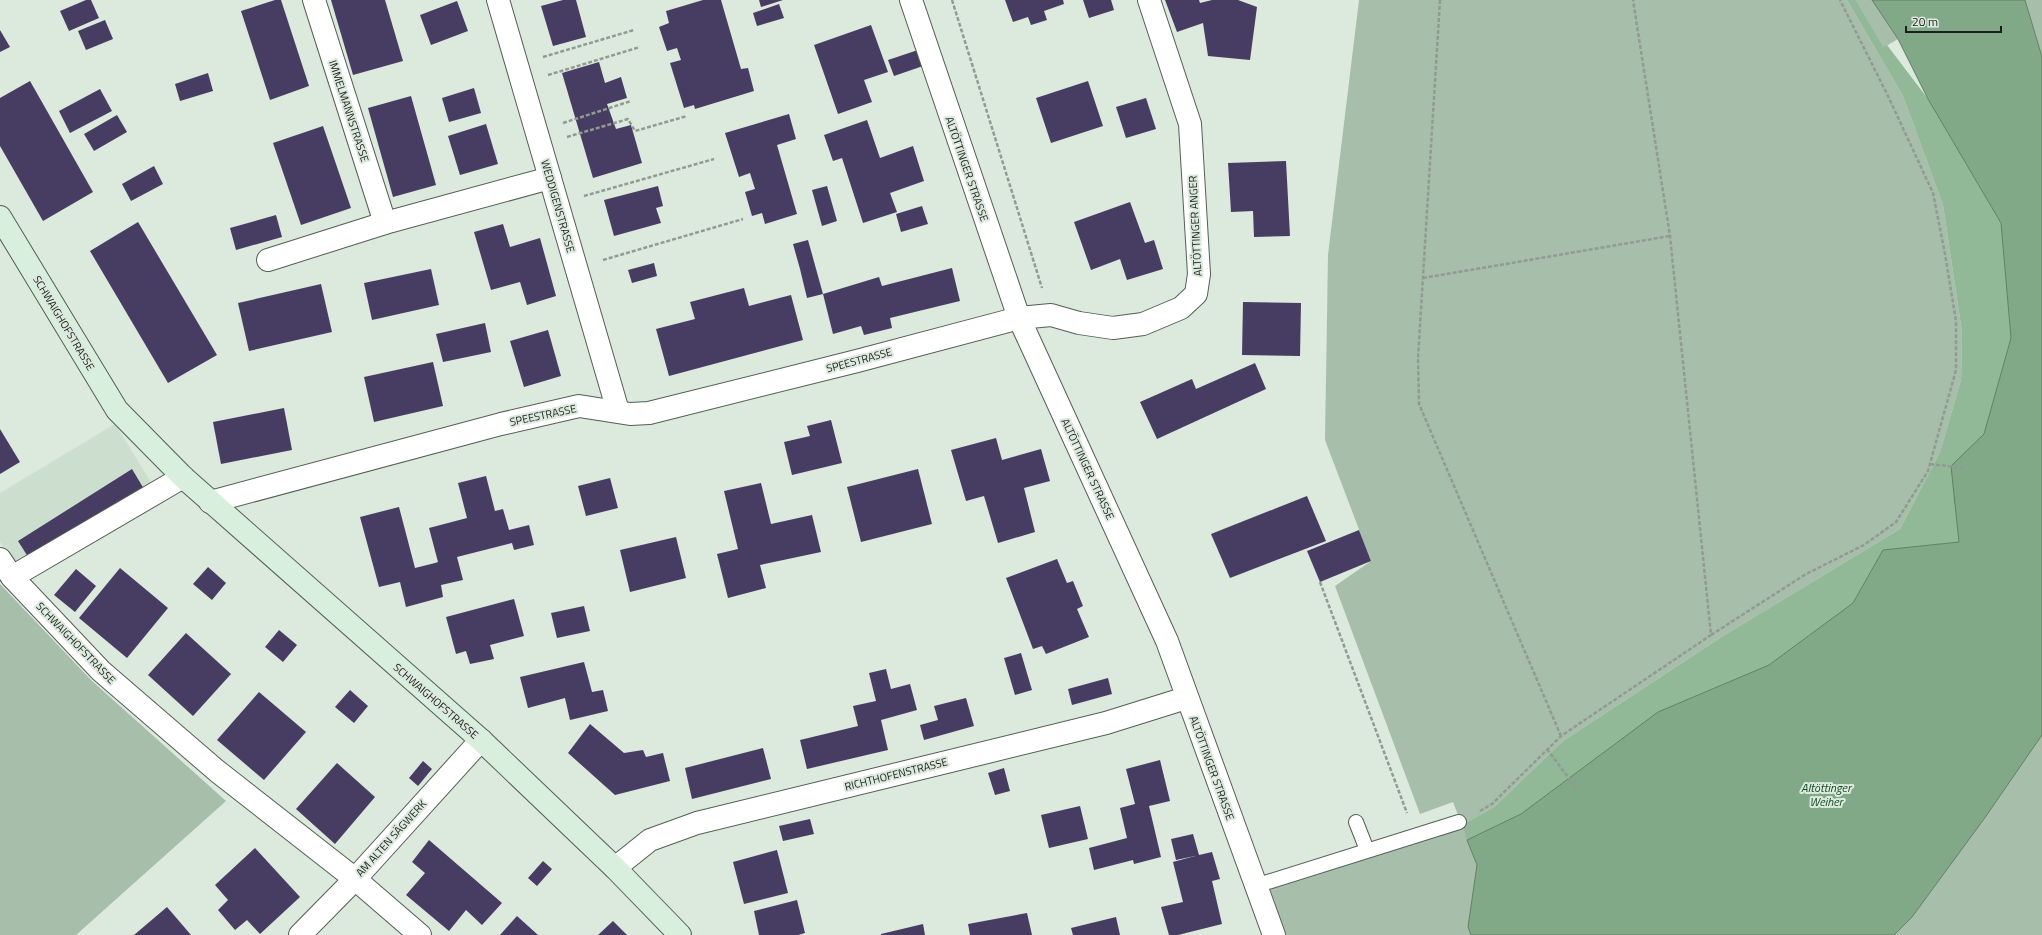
<svg xmlns="http://www.w3.org/2000/svg" width="2042" height="935" viewBox="0 0 2042 935" font-family="'Titillium Web',sans-serif">
<rect width="100%" height="100%" fill="#dce9dd"/>
<polygon fill="#ccdfce" points="115,424 154,487 17,570 0,542 0,493"/>
<g fill="#a7beaa">
<polygon points="1359,0 1847,0 1903,96 1943,205 1962,332 1961,380 1940,452 1900,529 1723,636 1563,741 1494,807 1462,825 1477,865 1468,927 1471,935 1279,935 1255,886 1462,825 1453,802 1420,814 1335,586 1371,561 1325,440 1328,255"/>
<polygon points="1856,0 1872,0 1898,39 1883,48"/>
<polygon points="2025,0 2042,0 2042,57"/>
<polygon points="0,584 92,681 226,801 76,935 0,935"/>
<polygon points="2042,735 2042,935 1894,935 1912,917 1984,819"/>
</g>
<polygon fill="#91b997" points="1847,0 1856,0 1883,47 1887,45 1928,99 2001,223 2011,338 1984,434 1952,466 1959,542 1883,550 1853,603 1769,665 1658,712 1521,814 1467,840 1462,825 1494,807 1563,741 1723,636 1900,529 1940,452 1961,380 1962,332 1943,205 1903,96"/>
<polygon fill="#81a887" stroke="#627f67" points="1872,0 2025,0 2042,57 2042,735 1984,819 1912,917 1894,935 1471,935 1468,927 1477,865 1467,840 1521,814 1658,712 1769,665 1853,603 1883,550 1959,542 1951,466 1984,434 2011,338 2001,223 1928,99 1898,39"/>
<g fill="#473d63">
<polygon points="86,0 91,0 99,18 69,31 60,11"/>
<polygon points="275,0 281,0 309,86 270,100 241,11"/>
<polygon points="331,0 385,0 403,61 353,75"/>
<polygon points="563,0 576,0 586,37 553,46 541,6"/>
<polygon points="703,0 721,0 741,69 748,68 754,91 695,109 694,105 684,108 670,63 681,60 677,48 667,51 659,27 669,23 666,11"/>
<polygon points="759,0 783,0 761,7"/>
<polygon points="1005,0 1063,0 1064,4 1044,11 1047,20 1031,25 1028,17 1013,22"/>
<polygon points="1083,0 1111,0 1114,10 1089,18"/>
<polygon points="1165,0 1199,0 1200,3 1212,0 1238,0 1257,7 1250,60 1208,56 1203,23 1177,32"/>
<polygon points="457,1 468,31 431,45 420,15"/>
<polygon points="779,4 784,18 757,26 753,13"/>
<polygon points="105,20 113,39 86,50 78,31"/>
<polygon points="871,25 888,72 864,80 872,102 838,114 814,45"/>
<polygon points="0,30 10,47 0,52"/>
<polygon points="918,50 923,66 894,76 888,60"/>
<polygon points="599,62 605,83 621,77 627,98 607,104 616,129 631,125 642,163 593,178 562,73"/>
<polygon points="208,73 213,91 180,101 175,84"/>
<polygon points="30,81 93,192 43,221 0,146 0,98"/>
<polygon points="1088,81 1103,126 1051,143 1036,98"/>
<polygon points="474,88 481,113 449,122 442,98"/>
<polygon points="100,89 112,111 70,133 59,111"/>
<polygon points="411,96 436,185 393,197 368,108"/>
<polygon points="1146,98 1156,129 1126,138 1116,107"/>
<polygon points="789,114 796,139 777,145 797,214 765,224 762,213 752,216 745,192 755,189 750,173 739,177 725,133"/>
<polygon points="117,115 127,132 94,151 84,134"/>
<polygon points="867,120 880,158 913,146 924,181 890,193 897,212 863,223 842,158 833,161 824,135"/>
<polygon points="486,124 498,164 460,175 448,136"/>
<polygon points="323,126 351,208 301,225 273,143"/>
<polygon points="1286,161 1290,236 1254,237 1253,211 1231,212 1228,163"/>
<polygon points="154,166 163,184 131,201 122,184"/>
<polygon points="658,186 663,206 656,208 661,223 614,236 604,200"/>
<polygon points="827,186 837,221 822,226 812,190"/>
<polygon points="1130,202 1145,243 1154,240 1163,269 1127,280 1120,259 1091,270 1074,222"/>
<polygon points="922,206 928,224 901,232 896,214"/>
<polygon points="276,215 282,237 236,250 230,228"/>
<polygon points="138,222 217,355 168,383 90,251"/>
<polygon points="503,224 510,247 540,238 556,296 527,305 520,282 491,290 474,232"/>
<polygon points="808,240 823,294 879,277 882,286 952,268 960,301 890,318 892,328 864,335 861,326 833,334 823,294 807,298 800,269 793,244"/>
<polygon points="654,263 657,276 632,283 628,270"/>
<polygon points="431,269 439,305 372,320 364,283"/>
<polygon points="321,284 332,332 249,351 238,303"/>
<polygon points="744,288 749,306 791,295 803,340 669,376 656,329 695,319 690,302"/>
<polygon points="1243,302 1301,303 1300,356 1242,355"/>
<polygon points="485,323 491,352 443,362 436,334"/>
<polygon points="548,330 561,376 524,387 510,341"/>
<polygon points="433,362 443,406 374,422 364,377"/>
<polygon points="1255,363 1266,389 1157,439 1140,402 1192,379 1196,389"/>
<polygon points="284,408 292,450 221,464 213,422"/>
<polygon points="831,420 842,463 792,475 784,442 810,436 807,426"/>
<polygon points="0,429 20,462 0,474"/>
<polygon points="996,438 1002,460 1041,449 1050,481 1024,488 1035,532 998,543 984,496 966,501 951,450"/>
<polygon points="132,469 144,489 30,560 18,541"/>
<polygon points="918,469 932,524 861,542 847,487"/>
<polygon points="486,476 495,511 503,509 509,530 529,525 534,545 514,550 512,543 457,557 463,580 441,585 443,597 406,607 400,582 379,587 360,517 399,507 415,568 435,563 438,562 429,528 467,518 458,483"/>
<polygon points="610,478 618,508 586,516 578,486"/>
<polygon points="761,483 771,524 812,515 821,552 760,565 766,588 728,598 717,554 738,549 724,491"/>
<polygon points="1307,496 1326,541 1230,578 1211,534"/>
<polygon points="1359,530 1371,561 1320,582 1307,551"/>
<polygon points="676,537 686,578 630,592 620,550"/>
<polygon points="1057,559 1067,583 1073,581 1083,606 1077,609 1089,637 1046,654 1042,646 1033,649 1006,578"/>
<polygon points="208,567 226,583 212,600 193,584"/>
<polygon points="120,568 168,608 127,658 79,618"/>
<polygon points="76,569 96,586 75,612 54,595"/>
<polygon points="514,599 524,636 490,645 494,659 470,664 466,651 456,654 446,617"/>
<polygon points="584,606 590,631 557,638 551,613"/>
<polygon points="279,630 297,645 283,662 265,647"/>
<polygon points="186,633 231,674 193,716 148,675"/>
<polygon points="1021,653 1032,690 1015,695 1004,658"/>
<polygon points="584,662 592,692 603,690 608,711 570,720 565,698 528,708 520,677"/>
<polygon points="886,669 891,689 910,684 917,710 881,720 888,750 807,769 800,740 858,726 853,706 876,701 869,673"/>
<polygon points="1108,678 1112,694 1072,705 1068,689"/>
<polygon points="350,690 368,706 354,723 335,707"/>
<polygon points="259,692 306,732 264,780 217,740"/>
<polygon points="966,698 974,726 924,740 920,725 938,720 934,706"/>
<polygon points="590,724 624,753 643,750 646,757 663,753 670,781 615,795 568,753"/>
<polygon points="763,748 771,779 692,799 685,768"/>
<polygon points="1160,760 1170,801 1149,806 1161,857 1134,864 1133,860 1094,870 1089,848 1127,838 1120,808 1135,804 1126,769"/>
<polygon points="423,761 432,769 418,786 409,778"/>
<polygon points="337,763 375,797 335,844 296,809"/>
<polygon points="1004,768 1010,791 995,795 988,773"/>
<polygon points="1080,806 1088,839 1049,848 1041,815"/>
<polygon points="810,819 814,834 783,841 779,826"/>
<polygon points="1193,834 1199,855 1212,852 1220,879 1212,881 1222,924 1178,935 1169,935 1161,907 1183,902 1173,862 1195,856 1176,860 1171,839"/>
<polygon points="429,840 502,903 482,925 466,910 449,931 406,895 425,873 412,862"/>
<polygon points="255,848 300,897 260,934 247,920 235,930 218,910 228,900 215,885"/>
<polygon points="777,850 788,893 744,904 733,862"/>
<polygon points="543,861 552,869 537,886 528,878"/>
<polygon points="797,900 805,933 798,935 759,935 754,911"/>
<polygon points="167,907 191,935 134,935"/>
<polygon points="1027,913 1032,935 970,935 968,924"/>
<polygon points="517,916 538,935 500,935"/>
<polygon points="1116,917 1120,935 1073,935 1071,928"/>
<polygon points="613,921 627,935 598,935"/>
<polygon points="923,924 925,935 881,935 881,934"/>
</g>
<g fill="none" stroke-linecap="round" stroke-linejoin="round">
<g stroke="#545f55" stroke-width="16">
<g id="lane">
<polyline points="1356,822 1367,850"/>
<polyline points="1255,886 1459,822"/>
</g>
</g>
<g stroke="#545f55" stroke-width="24">
<g id="street">
<polyline points="314,0 385,223 550,178"/>
<polyline points="498,0 618,411"/>
<polyline points="911,0 1019,318 1167,641 1274,935"/>
<polyline points="268,260 385,223"/>
<polyline points="210,502 501,424 579,406 630,414 649,413 857,361 1019,318 1051,315 1079,323 1113,328 1143,324 1181,308 1196,294 1199,274 1190,124 1149,0"/>
<polyline points="0,559 12,577 101,671 217,771 355,879 420,935"/>
<polyline points="12,577 183,477"/>
<polyline points="615,868 650,840 697,823 1106,723 1186,698"/>
<polyline points="300,935 355,879 481,740"/>
</g>
</g>
<g stroke="#545f55" stroke-width="24">
<polyline id="secondary" points="0,217 117,410 183,477 481,740 615,868 680,935"/>
</g>
<g stroke="#929b92" stroke-width="2.5" stroke-dasharray="4 2" stroke-linecap="butt">
<polyline points="952,0 1042,288"/>
<polyline points="1440,0 1418,358 1419,404 1561,736"/>
<polyline points="543,57 634,30"/>
<polyline points="548,75 640,47"/>
<polyline points="563,123 631,101"/>
<polyline points="567,137 628,119 635,131 687,116"/>
<polyline points="584,196 714,159"/>
<polyline points="603,260 743,219"/>
<polyline points="1423,278 1670,236"/>
<polyline points="1930,464 1965,468"/>
<polyline points="1320,582 1407,813"/>
<polyline points="1711,635 1806,574 1864,545 1896,522 1928,471 1956,370 1956,321 1945,254 1933,193 1888,96 1840,0"/>
<polyline points="1547,749 1577,789"/>
<polyline points="1480,811 1492,804 1561,736 1711,635 1670,236 1633,0"/>
</g>
<use href="#lane" stroke="#fff" stroke-width="14"/>
<use href="#street" stroke="#fff" stroke-width="22"/>
<use href="#secondary" stroke="#d7efdc" stroke-width="22"/>
</g>
<g text-anchor="middle" dominant-baseline="central" stroke-width="4" stroke-linejoin="round" paint-order="stroke">
<g font-size="11" fill="#1b1f1b" stroke="#dce9dd">
<text transform="translate(349 111) rotate(72)">IMMELMANNSTRASSE</text>
<text transform="translate(967 169) rotate(71)">ALTÖTTINGER STRASSE</text>
<text transform="translate(558 206) rotate(74)">WEDDIGENSTRASSE</text>
<text transform="translate(1195 226) rotate(-93)">ALTÖTTINGER ANGER</text>
<text transform="translate(64 323) rotate(59)">SCHWAIGHOFSTRASSE</text>
<text transform="translate(859 360) rotate(-15)">SPEESTRASSE</text>
<text transform="translate(543 415) rotate(-12)">SPEESTRASSE</text>
<text transform="translate(1088 469) rotate(65)">ALTÖTTINGER STRASSE</text>
<text transform="translate(76 643) rotate(46)">SCHWAIGHOFSTRASSE</text>
<text transform="translate(436 701) rotate(41)">SCHWAIGHOFSTRASSE</text>
<text transform="translate(1212 768) rotate(70)">ALTÖTTINGER STRASSE</text>
<text transform="translate(896 774) rotate(-14)">RICHTHOFENSTRASSE</text>
<text transform="translate(391 838) rotate(-48)">AM ALTEN SÄGWERK</text>
</g>
<g font-size="12" font-style="italic" fill="#0f4d22" stroke="#dce9dd">
<text x="1826" y="787">Altöttinger<tspan x="1826" dy="14">Weiher</tspan></text>
</g>
</g>
<path d="M1906 26v6h95v-6" fill="none" stroke="#1b1f1b" stroke-width="2"/>
<text x="1912" y="26" font-size="12" fill="#1b1f1b" stroke="#dce9dd" stroke-width="3" paint-order="stroke">20 m</text>
</svg>
